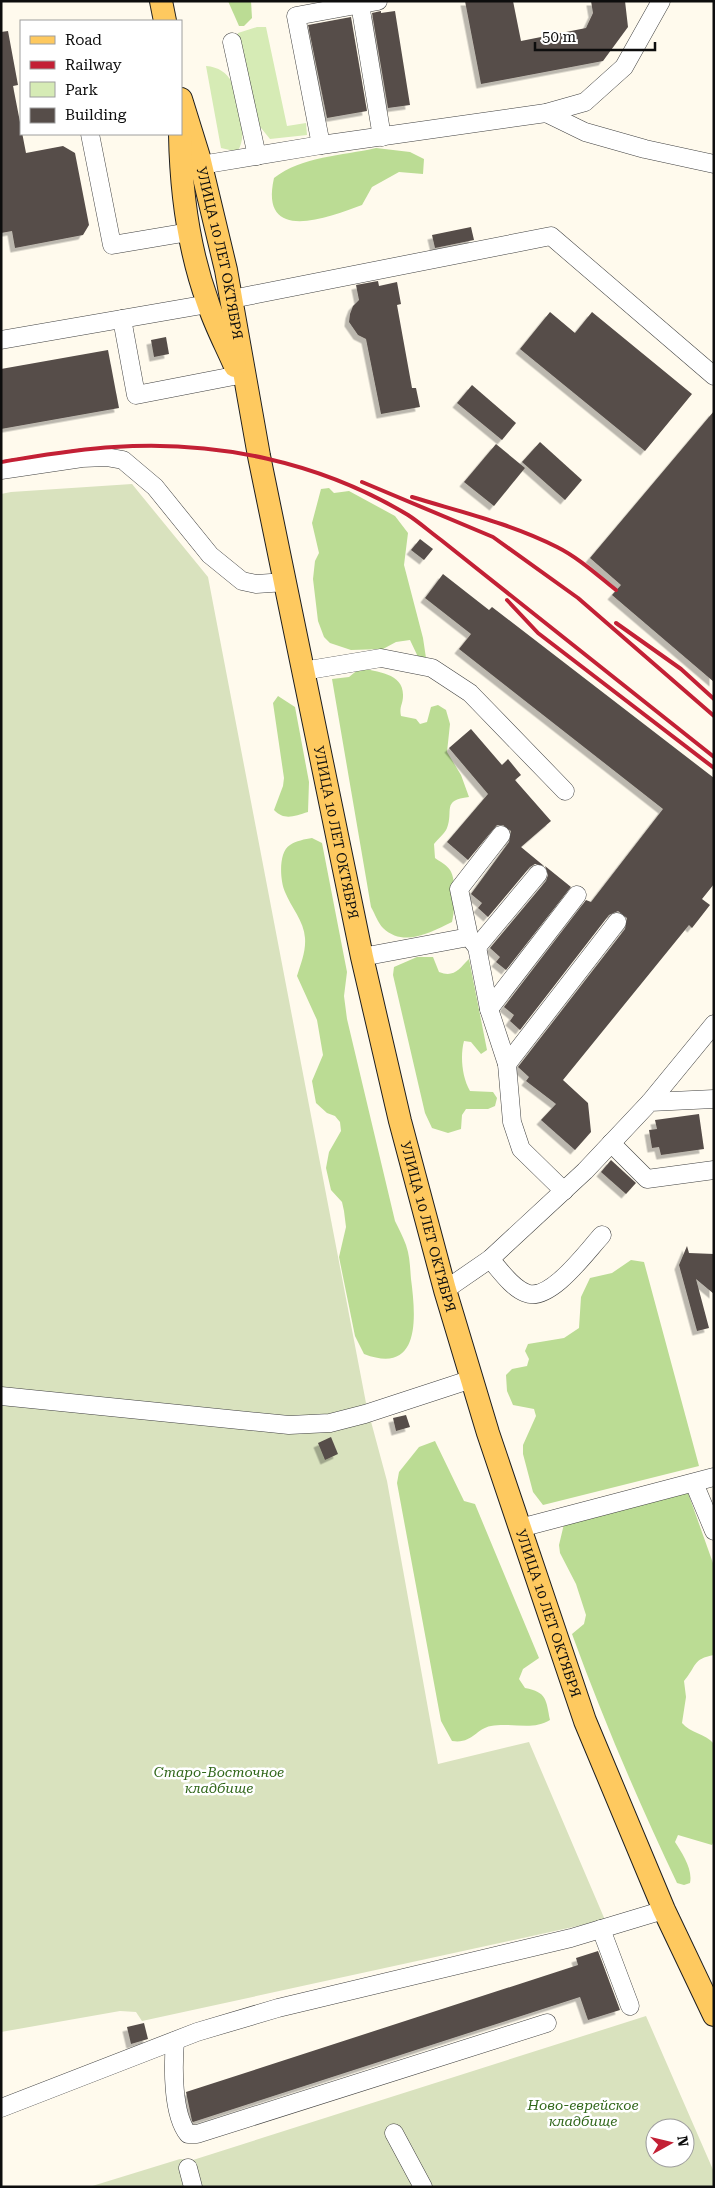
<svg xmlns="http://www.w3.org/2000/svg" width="715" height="2188" viewBox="0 0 715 2188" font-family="'Roboto Serif',serif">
<defs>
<filter id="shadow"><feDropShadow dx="-4.5" dy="4.5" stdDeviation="0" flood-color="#0004"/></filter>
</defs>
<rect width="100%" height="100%" fill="#fffaed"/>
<g fill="#d6ebb5">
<polygon points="257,27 266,27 287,126 306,123 307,135 270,139 257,123 236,40 238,33"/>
<path d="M206,66C232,68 236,90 240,111C242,125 245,136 239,149L234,151L221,148Z"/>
</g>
<g fill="#bbdc94">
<polygon points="228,1 251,1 252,18 244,26 239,26"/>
<path d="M376,148L410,152L424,159L423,174L399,172L372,187L362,205C327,218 259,244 274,178C302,156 342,156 376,148Z"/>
<polygon points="329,488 334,493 349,491 395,516 408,533 404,565 423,638 426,658 419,659 410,640 396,642 383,649 351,650 330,643 324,637 318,621 313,579 315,561 319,553 312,523 321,489"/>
<path d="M360,668C377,672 404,673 403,696C403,704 399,707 401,716L416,719L420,724L427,722L431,707L438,705L446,710L450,724L447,752L461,775L469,797C441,800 454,811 447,828C445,833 438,839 434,844L435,858C439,861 447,865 450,870C457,881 455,909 452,922C431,932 404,948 383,928C378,923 375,914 371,907L332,679L349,677Z"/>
<path d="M278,696L295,707L309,782L308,812C294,816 285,821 274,810L283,786L284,778L273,703Z"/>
<path d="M312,838L322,843L347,972L344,996L347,1019L395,1221C399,1229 403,1237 406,1245C410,1256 410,1268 411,1279C416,1317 421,1376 364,1354L355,1336L339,1257L346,1227L344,1211L342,1202L331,1190L326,1168L329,1152L341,1131L340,1122L335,1116L327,1113L316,1103L312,1081L323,1055L317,1020L297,976C301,963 306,951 305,938C304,921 291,907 285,892C280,881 278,852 290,845C296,841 305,839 312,838Z"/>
<path d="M417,957H433L439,972C454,978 459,969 469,959L487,1050L481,1054L471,1042L464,1041C460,1056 462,1077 470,1091L493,1092L497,1098L495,1106L488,1109H466L462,1115L461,1129L448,1133L432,1128L425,1113L393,975L394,967Z"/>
<polygon points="631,1260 644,1262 699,1466 543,1505 533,1492 523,1454 523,1445 536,1416 534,1409 513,1405 507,1391 506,1375 512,1369 527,1366 529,1359 525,1351 528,1344 564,1338 579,1328 581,1297 590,1278 612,1273"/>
<path d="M435,1441L464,1501L475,1504L539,1658L523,1669L519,1679L525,1688C547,1692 546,1700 550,1720C533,1731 511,1722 491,1726C475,1729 473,1744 452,1741L441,1721L397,1483L399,1472L419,1447Z"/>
<path d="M687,1490L714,1566V1655C692,1659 697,1666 684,1681L686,1697L682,1723C690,1733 705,1733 714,1744V1841L712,1845L678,1835L675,1842C682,1853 693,1869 690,1883L684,1885L677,1883C638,1801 603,1719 572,1634L584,1624L586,1615L576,1584L560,1553L559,1545L564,1524Z"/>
</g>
<g fill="#d9e2be" fill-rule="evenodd">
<polygon points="132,484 208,577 366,1403 387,1481 438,1764 529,1742 605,1920 142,2021 136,2012 120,2011 1,2032 1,494 11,492"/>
<path d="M646,2016L714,2172V2187H89L180,2159L193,2160ZM655,2128H685V2158H655Z"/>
</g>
<g fill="#564d49" filter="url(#shadow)">
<polygon points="465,1 513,1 521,41 586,28 593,13 591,1 625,1 628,27 603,61 481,84"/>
<polygon points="381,11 381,13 395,11 410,105 388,108 372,13"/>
<polygon points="351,17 367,111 327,118 308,25"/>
<polygon points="8,31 18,85 13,86 26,153 63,146 75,153 89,225 83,235 15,248 12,231 1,233 1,32"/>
<polygon points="471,227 474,240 435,248 432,235"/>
<polygon points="378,281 379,286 397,282 401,304 397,305 412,388 416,388 420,407 381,414 366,339 358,335 349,322 350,314 353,306 359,300 356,285"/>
<polygon points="550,312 575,333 592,312 692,394 645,451 520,349"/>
<polygon points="166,337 169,354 154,357 151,340"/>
<polygon points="108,350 119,408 1,429 1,369"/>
<polygon points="472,385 516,423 502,440 457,403"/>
<polygon points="714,411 714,682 612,595 621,585 590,558"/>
<polygon points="540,442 582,480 565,500 522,462"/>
<polygon points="496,444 525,468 494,506 464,482"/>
<polygon points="420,539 433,549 424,560 411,550"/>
<polygon points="443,574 489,610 492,607 714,778 714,884 702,899 710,905 692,928 689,925 563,1080 588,1103 591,1132 575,1150 541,1120 556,1104 526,1081 529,1077 518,1067 625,929 627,918 618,911 609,915 520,1030 510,1021 514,1015 504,1007 586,900 591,902 663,809 459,649 471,634 425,598"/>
<polygon points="471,729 502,765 508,759 521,775 515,780 551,821 521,847 544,866 535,864 530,867 488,917 478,908 482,903 471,894 509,842 511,831 503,825 497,825 468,860 447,842 488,794 449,748"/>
<polygon points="545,866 571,887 506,970 496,962 500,957 490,948 546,881 548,875"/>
<polygon points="699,1114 704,1149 661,1155 659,1147 652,1148 649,1130 657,1129 655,1120"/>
<polygon points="611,1160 636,1183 626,1194 601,1172"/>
<polygon points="687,1246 689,1253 714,1254 714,1294 696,1279 709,1328 697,1331 679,1265"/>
<polygon points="406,1415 410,1427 396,1431 393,1418"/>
<polygon points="331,1437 338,1454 325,1460 318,1443"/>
<polygon points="598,1951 620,2010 588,2020 580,1997 193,2122 192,2121 186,2092 578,1965 576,1958"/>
<polygon points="144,2023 148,2039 131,2044 127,2027"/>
</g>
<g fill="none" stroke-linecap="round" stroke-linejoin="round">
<g stroke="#404040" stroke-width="19">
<g id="minor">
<polyline points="360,4 382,137"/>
<polyline points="232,42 257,156"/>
<polyline points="546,113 585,132 645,149 714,164"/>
<polyline points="90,134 112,245 189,232"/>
<polyline points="321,145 296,16 378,1"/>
<polyline points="189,167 321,145 546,113 585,102 624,67 661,1"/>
<polyline points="232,299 551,236 714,376"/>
<polyline points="122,319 136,395 239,375"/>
<polyline points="1,340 208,304"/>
<polyline points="1,470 82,458 106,457 123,460 155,487 210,555 242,581 256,584 286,582"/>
<polyline points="303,671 381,658 432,668 470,693 565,791"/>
<polyline points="469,937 459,889 501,835"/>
<polyline points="477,947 538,874"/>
<polyline points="362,957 469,937 477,947 489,1009 507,1064 512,1122 521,1149 564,1191"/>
<polyline points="489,1009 577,895"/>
<polyline points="507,1064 617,922"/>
<polyline points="650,1102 714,1024"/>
<polyline points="611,1143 647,1179 714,1170"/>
<path d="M490,1259C500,1270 512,1288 526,1293C550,1303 587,1251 602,1235"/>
<polyline points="445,1290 490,1259 585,1171 650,1102 714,1099"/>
<polyline points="1,1396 289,1425 330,1423 365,1414 472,1379"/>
<polyline points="694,1483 714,1531"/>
<polyline points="520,1528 714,1477"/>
<polyline points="601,1929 630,2006"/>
<path d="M175,2041C173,2066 172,2114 188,2134H197L547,2023"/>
<polyline points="1,2108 197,2032 278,2008 571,1938 664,1910"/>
<polyline points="394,2133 423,2187"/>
<polyline points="188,2168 193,2187"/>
</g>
</g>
<g stroke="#1e1e1e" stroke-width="24">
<g id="major">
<polyline points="161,1 165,21"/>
<path id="s1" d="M181,99L199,157L226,270L259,456L362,957L400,1121L445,1290L488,1433L585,1721L664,1910L714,2015"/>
<path d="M180,134C181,192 188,248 208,303C215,325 226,345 235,366"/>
</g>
</g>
<use href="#minor" stroke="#fff" stroke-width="18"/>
<use href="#major" stroke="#fec95f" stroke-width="22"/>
<g stroke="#c32035" stroke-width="4">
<path d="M1,462C38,456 76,449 114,447C216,440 320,462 408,515C419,522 430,532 441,540L714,757"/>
<polyline points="362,482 493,537 578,598 714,716"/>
<path d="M412,497C461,512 512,524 557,547C579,558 597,575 616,590"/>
<polyline points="507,600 538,633 714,768"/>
<polyline points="616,623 681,669 714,699"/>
</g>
</g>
<g text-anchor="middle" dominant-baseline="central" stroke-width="5" stroke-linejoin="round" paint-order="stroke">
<g font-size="14" fill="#0d0d0d" stroke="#fff">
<text stroke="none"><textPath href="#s1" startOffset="159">УЛИЦА 10 ЛЕТ ОКТЯБРЯ</textPath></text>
<text stroke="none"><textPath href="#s1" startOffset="750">УЛИЦА 10 ЛЕТ ОКТЯБРЯ</textPath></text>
<text stroke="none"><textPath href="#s1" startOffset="1155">УЛИЦА 10 ЛЕТ ОКТЯБРЯ</textPath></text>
<text stroke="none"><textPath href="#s1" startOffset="1560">УЛИЦА 10 ЛЕТ ОКТЯБРЯ</textPath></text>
</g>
<g font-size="14" font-style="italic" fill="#31671b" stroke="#fff">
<text x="219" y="1772">Старо-Восточное<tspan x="219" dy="16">кладбище</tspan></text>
<text x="583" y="2105">Ново-еврейское<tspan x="583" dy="16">кладбище</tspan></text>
</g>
</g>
<rect width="715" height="2188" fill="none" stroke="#0d0d0d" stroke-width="5"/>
<rect x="20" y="20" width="162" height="115" fill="#ffffff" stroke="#9e9e9e"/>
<rect x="30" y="36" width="25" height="8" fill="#fec95f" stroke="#9e9e9e"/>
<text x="65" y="45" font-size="15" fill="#0d0d0d">Road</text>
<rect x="30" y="61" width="25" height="8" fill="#c32035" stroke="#9e9e9e"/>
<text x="65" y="70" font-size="15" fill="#0d0d0d">Railway</text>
<rect x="30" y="82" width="25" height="15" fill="#d6ebb5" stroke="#9e9e9e"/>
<text x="65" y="95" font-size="15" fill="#0d0d0d">Park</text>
<rect x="30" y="108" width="25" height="15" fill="#564d49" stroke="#9e9e9e"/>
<text x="65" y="120" font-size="15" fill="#0d0d0d">Building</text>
<g transform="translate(670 2143) rotate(82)"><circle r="24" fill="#ffffff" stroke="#9e9e9e"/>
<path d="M0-4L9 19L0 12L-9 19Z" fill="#c32035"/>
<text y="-8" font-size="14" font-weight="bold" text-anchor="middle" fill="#0d0d0d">N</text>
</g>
<path d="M535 42v8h120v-8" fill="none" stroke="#0d0d0d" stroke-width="2.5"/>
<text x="542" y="42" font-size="15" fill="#0d0d0d" stroke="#ffffff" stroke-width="4" paint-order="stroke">50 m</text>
</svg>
